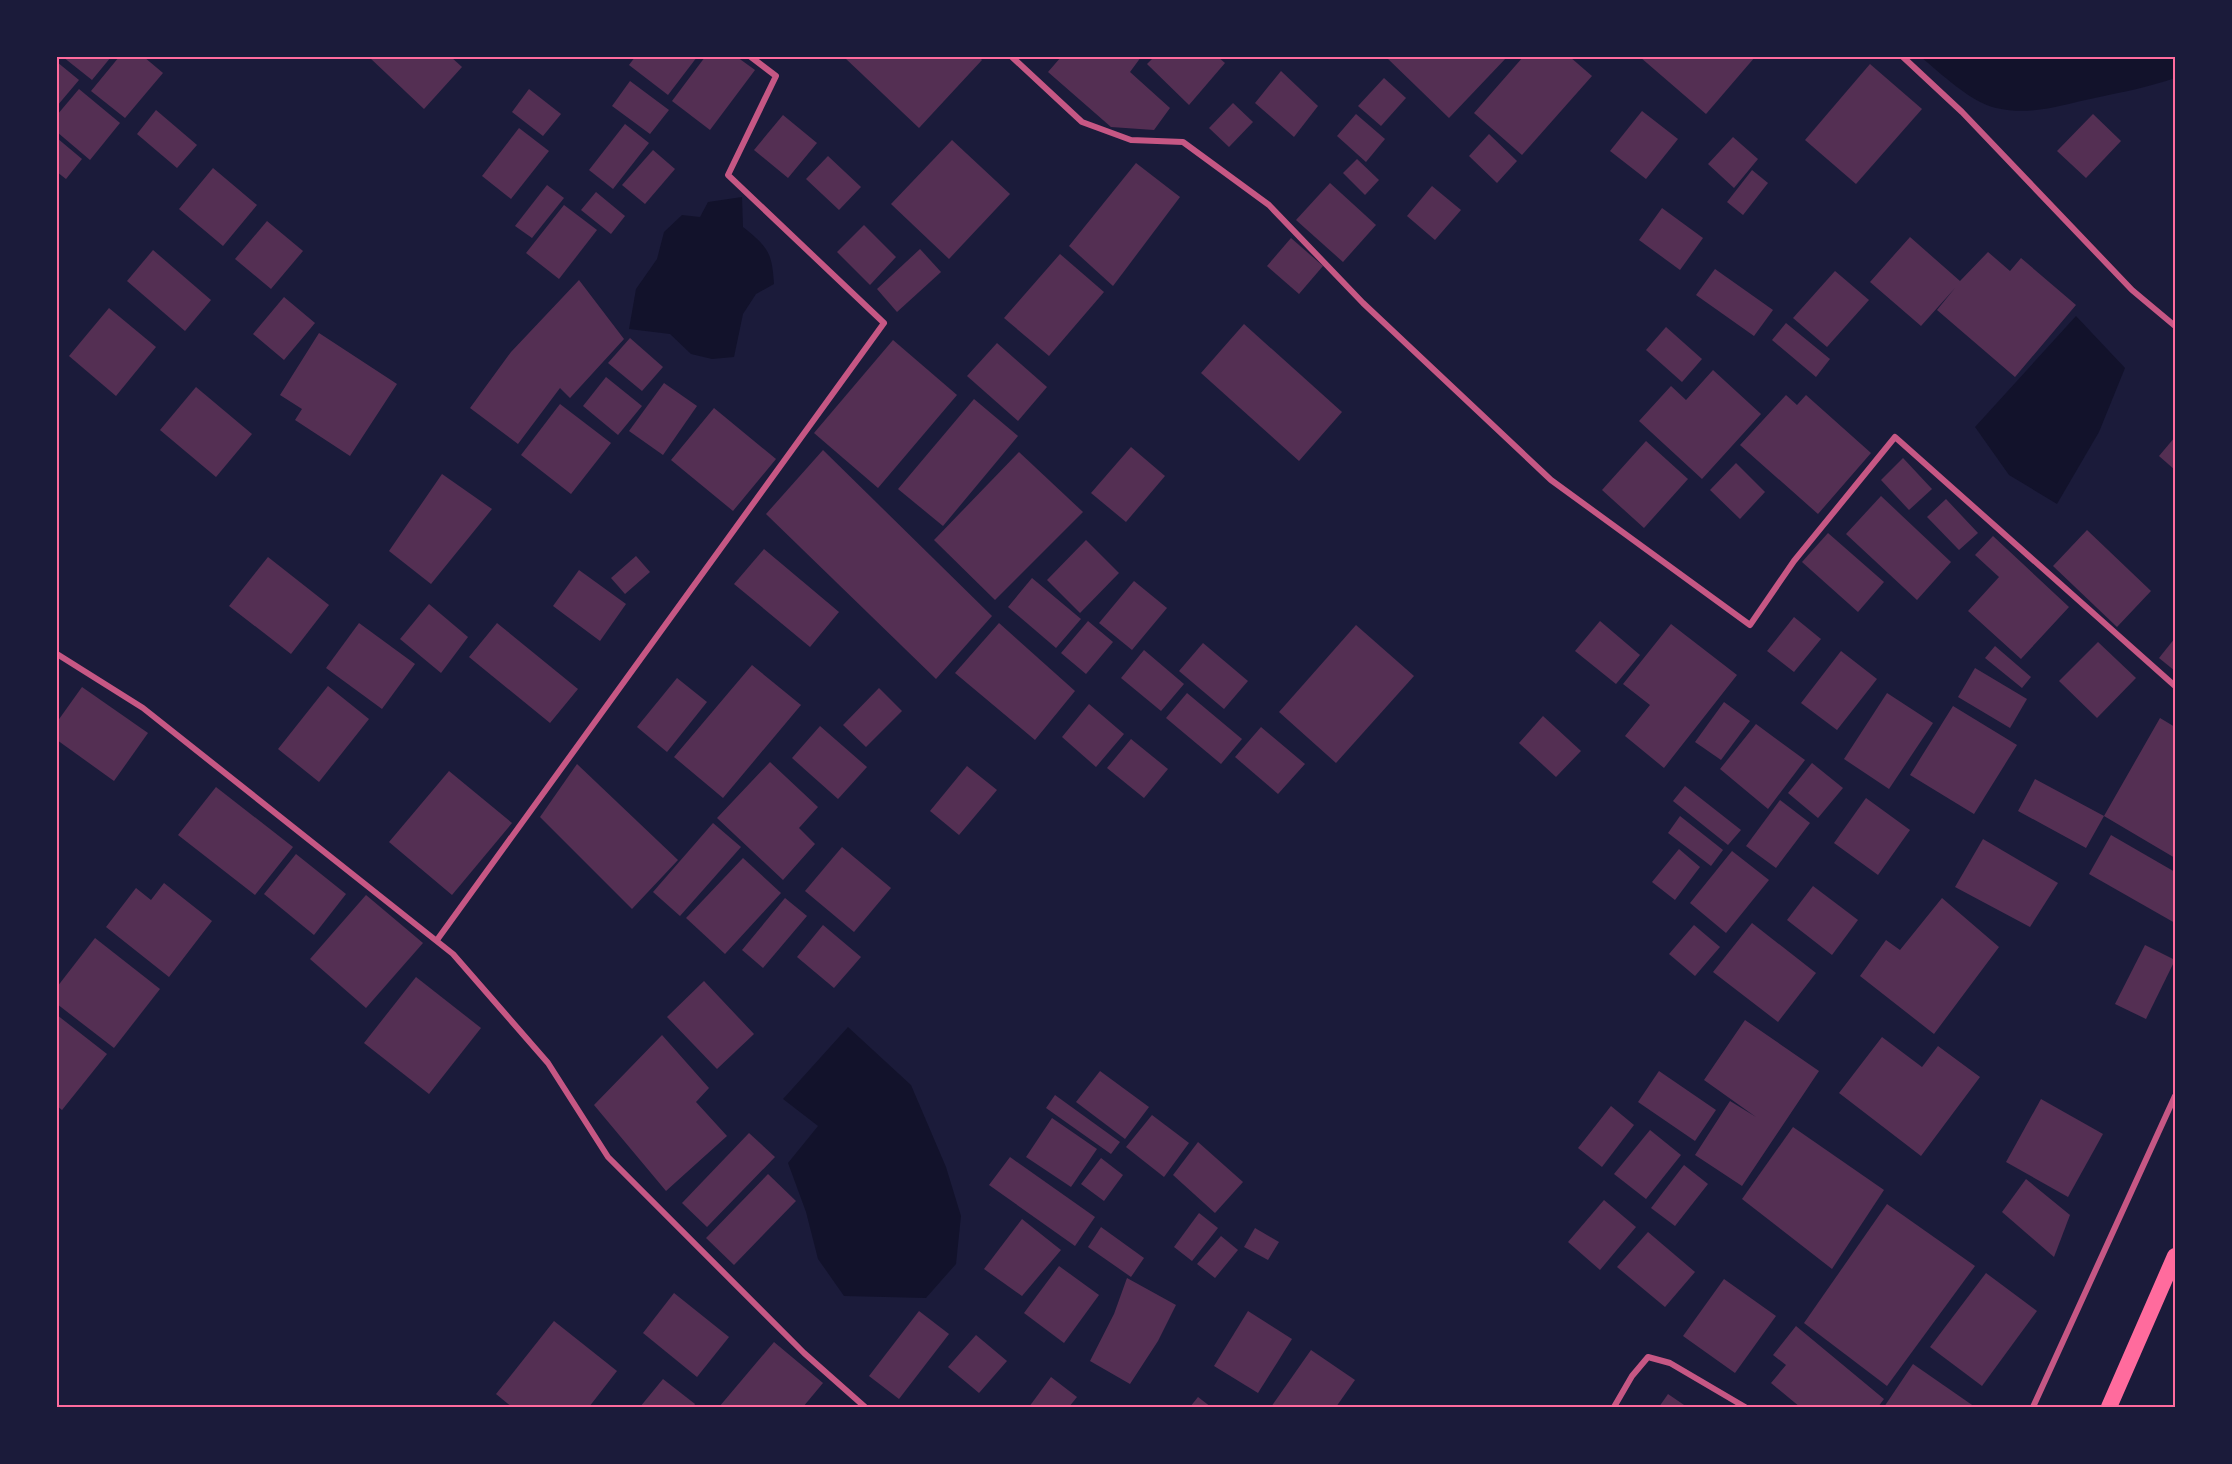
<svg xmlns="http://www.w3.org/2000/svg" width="2232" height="1464" viewBox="0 0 2232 1464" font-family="'Zilla Slab',serif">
<rect width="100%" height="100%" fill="#1b1b3a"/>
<g fill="#12122b">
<path d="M1921,57H2175V78C2149,87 2123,92 2095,98C2061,105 2032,116 1996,108C1972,103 1940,73 1921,57Z"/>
<path d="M742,197L743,227C768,247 772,252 774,284L756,294L743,314L734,357L712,359L691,354L670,334L629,329L636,289L657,259L664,232L682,215L700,217L708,202Z"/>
<polygon points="2076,316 2125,368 2099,432 2057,504 2009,475 1975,427"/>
<polygon points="848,1027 911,1085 946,1167 961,1216 956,1264 926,1298 844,1296 818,1259 806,1212 788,1163 818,1126 783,1099"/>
</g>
<g fill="#542f53">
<polygon points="63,57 111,57 92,80"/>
<polygon points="119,57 144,57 163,73 125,118 91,91"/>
<polygon points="369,57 451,57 462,67 424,109"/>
<polygon points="635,57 697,57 668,95 629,65"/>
<polygon points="705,57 737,57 755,70 710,130 672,101"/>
<polygon points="846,57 979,57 982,60 919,128 845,58"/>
<polygon points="1061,57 1141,57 1130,72 1170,108 1154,130 1111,127 1048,72"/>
<polygon points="1154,57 1218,57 1225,63 1189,105 1147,64"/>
<polygon points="1386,57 1507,57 1449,118"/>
<polygon points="1523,57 1570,57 1592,76 1522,155 1474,113"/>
<polygon points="1640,57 1755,57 1706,114"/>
<polygon points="57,62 79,80 57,106"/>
<polygon points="1870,64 1922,109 1856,184 1805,140"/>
<polygon points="1281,71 1318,106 1294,137 1255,103"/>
<polygon points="1384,78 1406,98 1381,126 1358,106"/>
<polygon points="630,81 669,110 650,134 612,106"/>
<polygon points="79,89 120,123 90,160 57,132 57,115"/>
<polygon points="529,89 561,114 543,136 512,112"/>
<polygon points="1233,103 1253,122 1229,147 1209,128"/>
<polygon points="156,110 197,145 177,168 137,134"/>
<polygon points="1642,111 1678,139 1646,179 1610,151"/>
<polygon points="1356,114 1385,139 1366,162 1337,136"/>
<polygon points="2093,114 2121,141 2086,178 2057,151"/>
<polygon points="783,115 817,143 788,178 754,150"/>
<polygon points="625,124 649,143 613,189 589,170"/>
<polygon points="519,128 549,151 511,199 482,176"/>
<polygon points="1489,134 1517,161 1497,183 1469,156"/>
<polygon points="1733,137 1758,159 1734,188 1708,164"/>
<polygon points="57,138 82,159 66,179 57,172"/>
<polygon points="952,140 1010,194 949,259 891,204"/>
<polygon points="653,150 675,169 645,204 622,185"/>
<polygon points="828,156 861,187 839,210 806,179"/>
<polygon points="1357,159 1379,180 1365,195 1343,173"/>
<polygon points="1136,163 1180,197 1113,286 1069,246"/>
<polygon points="213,168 257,205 223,246 179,209"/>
<polygon points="1752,170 1768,183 1743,215 1727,202"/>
<polygon points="1330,183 1376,225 1343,262 1296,220"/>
<polygon points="547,185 564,198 532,238 515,226"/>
<polygon points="1432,186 1461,210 1435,240 1407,216"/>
<polygon points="596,192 625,216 611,234 581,210"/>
<polygon points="564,205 597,230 559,279 526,253"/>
<polygon points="1662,208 1703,238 1680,270 1639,240"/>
<polygon points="267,221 303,251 271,289 235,259"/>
<polygon points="864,225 896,257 870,285 837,252"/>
<polygon points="1910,237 1960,281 1988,252 2010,271 2021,258 2076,305 2015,377 1937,310 1955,288 1921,326 1870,282"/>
<polygon points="1291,238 1323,266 1299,294 1267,266"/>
<polygon points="920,249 941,272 897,312 877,289"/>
<polygon points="153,250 211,300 185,331 127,281"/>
<polygon points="1060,254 1104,292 1049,356 1004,318"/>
<polygon points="1715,269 1773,310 1754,336 1696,295"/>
<polygon points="1835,271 1869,300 1827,347 1793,318"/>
<polygon points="579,280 624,339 570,398 560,388 518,444 470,408 511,352"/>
<polygon points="284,297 315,323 284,360 253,334"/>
<polygon points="109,308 156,347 116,396 69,356"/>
<polygon points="1786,323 1830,359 1816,377 1772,340"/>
<polygon points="1244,324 1342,412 1299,461 1201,373"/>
<polygon points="1666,327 1702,359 1682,382 1646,350"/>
<polygon points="319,333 397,384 350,456 295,420 302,409 280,395"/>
<polygon points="630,338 663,367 642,391 608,363"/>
<polygon points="893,340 957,395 878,488 814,433"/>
<polygon points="997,343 1047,387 1018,421 967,376"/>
<polygon points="1713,370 1761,414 1702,479 1639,421 1671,386 1686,400"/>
<polygon points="606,377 642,406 618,435 583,406"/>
<polygon points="664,383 697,406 663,455 629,431"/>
<polygon points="196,387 252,434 216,477 160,430"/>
<polygon points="1786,395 1797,405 1806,395 1871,453 1818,514 1740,445"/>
<polygon points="974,399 1018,436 943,526 898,489"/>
<polygon points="560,404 611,443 571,494 521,455"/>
<polygon points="714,408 776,459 733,511 671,460"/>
<polygon points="2175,437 2175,470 2159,456"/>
<polygon points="1646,441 1688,479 1644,528 1602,490"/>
<polygon points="1131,447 1165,476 1126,522 1091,493"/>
<polygon points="823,450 992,616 936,679 766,514"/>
<polygon points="1019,452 1083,512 995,600 934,540"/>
<polygon points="1903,458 1932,489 1909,510 1881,480"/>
<polygon points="1736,463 1765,492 1740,519 1710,490"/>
<polygon points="442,474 492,509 431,584 389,551"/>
<polygon points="1881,496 1951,562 1917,600 1846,534"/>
<polygon points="1946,499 1978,533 1959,550 1927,517"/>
<polygon points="2087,530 2151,591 2117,627 2053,566"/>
<polygon points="1828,533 1884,582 1858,612 1802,562"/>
<polygon points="1993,536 2069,607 2021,659 1968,611 1999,577 1975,555"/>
<polygon points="1086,540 1119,573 1080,613 1047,580"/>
<polygon points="764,549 839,612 810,647 734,584"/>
<polygon points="636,556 650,572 625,594 611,578"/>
<polygon points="268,557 329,605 291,654 229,606"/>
<polygon points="579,570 626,604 600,641 553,606"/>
<polygon points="1032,578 1081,619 1056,648 1008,607"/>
<polygon points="1134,581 1167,608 1132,650 1099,623"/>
<polygon points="429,604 468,637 441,673 400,639"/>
<polygon points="1794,617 1821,639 1794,672 1767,651"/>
<polygon points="1088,621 1113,642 1086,674 1061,653"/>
<polygon points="1600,621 1640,655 1616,684 1575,651"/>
<polygon points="359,623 415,664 382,709 326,668"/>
<polygon points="497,623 578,689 550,723 469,657"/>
<polygon points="999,623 1075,691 1035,740 955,673"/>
<polygon points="1671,624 1737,675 1664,768 1625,736 1650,705 1623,684"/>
<polygon points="1356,625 1414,676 1336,763 1279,712"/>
<polygon points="2175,638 2175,671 2159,658"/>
<polygon points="2098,642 2136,678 2097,718 2059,681"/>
<polygon points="1203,643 1248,681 1224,709 1179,671"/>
<polygon points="1995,646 2031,677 2022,688 1985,658"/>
<polygon points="1144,650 1184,684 1161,711 1121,678"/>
<polygon points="1841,651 1877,679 1837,730 1801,703"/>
<polygon points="752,665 801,705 723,798 674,757"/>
<polygon points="1975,668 2027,699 2010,728 1958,697"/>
<polygon points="677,678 707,702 667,752 637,727"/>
<polygon points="328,686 369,719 319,782 278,749"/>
<polygon points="82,687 148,733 114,781 57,740 57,722"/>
<polygon points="879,688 902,711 866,747 843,725"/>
<polygon points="1187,693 1242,739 1221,764 1166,718"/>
<polygon points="1887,693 1933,723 1889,789 1844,759"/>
<polygon points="1724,702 1750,721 1721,760 1695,742"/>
<polygon points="1089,704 1124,734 1096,767 1062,737"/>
<polygon points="1953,706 2017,745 1974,814 1910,775"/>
<polygon points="1543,716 1581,751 1556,777 1519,743"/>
<polygon points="2160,718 2175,727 2175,858 2104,816 2086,848 2018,811 2035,779 2104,816"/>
<polygon points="1756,724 1805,760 1768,809 1720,769"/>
<polygon points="820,726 867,767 838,799 792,758"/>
<polygon points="1261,727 1305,764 1278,794 1235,757"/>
<polygon points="1131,739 1168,769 1144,798 1107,768"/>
<polygon points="770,762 818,807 799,828 815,844 783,880 717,818"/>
<polygon points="1812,763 1843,788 1818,818 1788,793"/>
<polygon points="577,764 678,860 632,909 540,817"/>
<polygon points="967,766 997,790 959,835 930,811"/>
<polygon points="449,771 512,823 452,895 389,842"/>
<polygon points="1685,786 1741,830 1728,845 1673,801"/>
<polygon points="216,787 293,847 255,895 178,835"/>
<polygon points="1866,798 1910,830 1878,875 1834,843"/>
<polygon points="1780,800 1810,823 1776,868 1746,846"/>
<polygon points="1680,816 1723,850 1711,866 1668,833"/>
<polygon points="713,823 741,847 680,916 653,892"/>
<polygon points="2111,835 2175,872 2175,923 2089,874"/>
<polygon points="1983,839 2058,883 2030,927 1955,887"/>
<polygon points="842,847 891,888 854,932 805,891"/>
<polygon points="1679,849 1700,867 1675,900 1652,882"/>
<polygon points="1732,851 1769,880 1726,933 1690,903"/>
<polygon points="296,854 346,894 314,935 264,894"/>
<polygon points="743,858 781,893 725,954 686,918"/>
<polygon points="164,883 212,921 169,977 106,927 136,888 151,900"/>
<polygon points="1813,886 1858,920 1832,955 1787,920"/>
<polygon points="366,895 423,943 366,1008 310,959"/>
<polygon points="785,898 807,916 763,968 742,950"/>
<polygon points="1942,898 1999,947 1934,1034 1860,976 1886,940 1900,950"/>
<polygon points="1752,923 1816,973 1778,1022 1713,972"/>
<polygon points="823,925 861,957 834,988 797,957"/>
<polygon points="1694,925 1720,947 1695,976 1669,954"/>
<polygon points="95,938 160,989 114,1048 57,1004 57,987"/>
<polygon points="2145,945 2175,960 2146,1019 2115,1004"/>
<polygon points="416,977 481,1028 429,1094 364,1043"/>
<polygon points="704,981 754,1034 717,1069 667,1017"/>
<polygon points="57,1015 107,1054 62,1110 57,1106"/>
<polygon points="1745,1020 1819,1071 1742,1186 1695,1155 1730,1101 1756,1117 1704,1080"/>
<polygon points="662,1035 709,1088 696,1102 727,1136 666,1191 594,1105"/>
<polygon points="1882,1037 1922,1067 1938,1046 1980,1077 1921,1156 1839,1093"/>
<polygon points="1100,1071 1149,1107 1125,1139 1076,1102"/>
<polygon points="1659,1071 1716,1110 1695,1141 1638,1102"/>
<polygon points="1055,1095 1120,1142 1111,1154 1046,1108"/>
<polygon points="2041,1099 2103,1134 2068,1197 2006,1162"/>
<polygon points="1611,1106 1634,1125 1602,1167 1578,1148"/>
<polygon points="1152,1115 1189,1143 1164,1177 1126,1147"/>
<polygon points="1052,1118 1097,1149 1071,1187 1026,1157"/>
<polygon points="1793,1127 1884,1190 1832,1269 1742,1199"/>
<polygon points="1650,1130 1681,1155 1646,1199 1614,1174"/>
<polygon points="749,1133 775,1157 707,1227 682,1203"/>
<polygon points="1198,1142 1243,1182 1215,1213 1173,1175"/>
<polygon points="1010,1157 1095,1217 1075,1246 989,1185"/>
<polygon points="1101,1158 1123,1175 1104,1201 1081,1184"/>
<polygon points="1684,1165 1708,1184 1675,1226 1651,1208"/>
<polygon points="768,1174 796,1201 734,1265 706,1238"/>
<polygon points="2026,1179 2070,1215 2054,1257 2002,1212"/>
<polygon points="1604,1200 1636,1227 1600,1270 1568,1242"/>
<polygon points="1887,1204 1975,1266 1887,1386 1804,1323"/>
<polygon points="1199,1213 1218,1228 1192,1261 1174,1247"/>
<polygon points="1022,1219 1061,1250 1022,1296 984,1269"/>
<polygon points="1101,1227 1144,1258 1131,1277 1088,1247"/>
<polygon points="1255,1228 1279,1242 1268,1260 1244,1247"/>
<polygon points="1648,1232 1695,1272 1665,1307 1617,1267"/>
<polygon points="1221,1236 1238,1250 1215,1278 1197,1264"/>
<polygon points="1059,1266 1099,1295 1064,1343 1024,1313"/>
<polygon points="1986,1273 2037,1311 1982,1386 1930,1347"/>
<polygon points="1127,1278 1176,1305 1158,1341 1130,1384 1090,1361 1114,1314"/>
<polygon points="1724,1279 1776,1316 1735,1373 1683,1336"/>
<polygon points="674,1293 729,1337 697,1377 643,1333"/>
<polygon points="919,1311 949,1334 899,1399 869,1376"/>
<polygon points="1248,1311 1292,1339 1258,1393 1214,1366"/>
<polygon points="554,1321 617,1371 589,1407 512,1407 496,1394"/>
<polygon points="1796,1326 1884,1399 1878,1407 1800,1407 1771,1383 1786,1365 1773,1355"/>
<polygon points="976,1335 1007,1361 979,1393 948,1367"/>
<polygon points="774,1342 823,1383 803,1407 719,1407"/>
<polygon points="1311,1350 1355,1380 1336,1407 1271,1407"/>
<polygon points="1913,1364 1975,1407 1884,1407"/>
<polygon points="1051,1377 1077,1397 1069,1407 1029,1407"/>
<polygon points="663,1379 695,1404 693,1407 640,1407"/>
<polygon points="1668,1394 1687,1407 1659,1407"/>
<polygon points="1198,1397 1211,1407 1190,1407"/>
</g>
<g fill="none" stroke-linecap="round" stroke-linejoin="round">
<g stroke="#c65784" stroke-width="6">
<polyline points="1012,57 1082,122 1131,140 1183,142 1269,205 1363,303 1551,480 1750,625 1794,561 1895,437 2175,686"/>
<polyline points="1903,57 1962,112 2132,290 2175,326"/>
<polyline points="57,654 143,708 453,954 548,1063 608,1157 804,1353 865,1407"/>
<polyline points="437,940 884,323 728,175 776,76 751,57"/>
<polyline points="1614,1407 1632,1376 1648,1357 1670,1363 1745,1407"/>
<polyline points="2033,1407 2175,1096"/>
</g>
<polyline stroke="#ff6b9d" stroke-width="16" points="2109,1407 2175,1256"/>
</g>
<rect width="2232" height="1464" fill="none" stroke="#1b1b3a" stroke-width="117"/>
<rect x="58" y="58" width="2116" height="1348" fill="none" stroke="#ff6b9d" stroke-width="2"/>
</svg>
